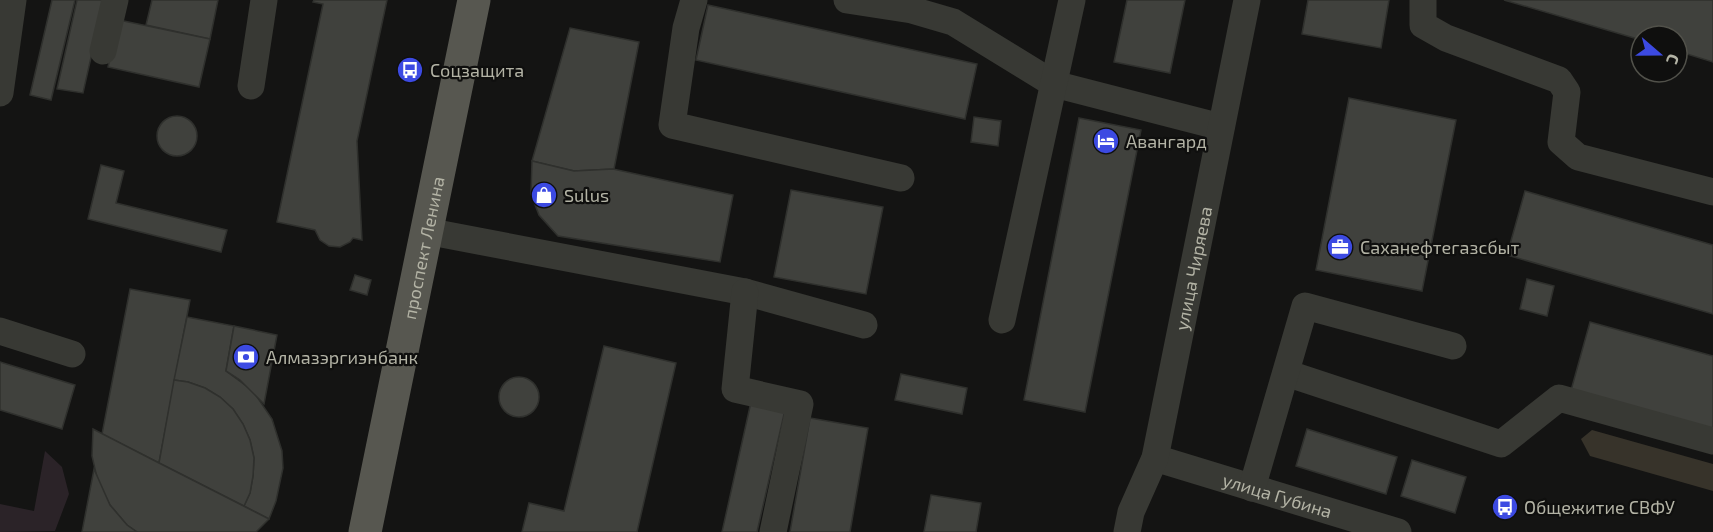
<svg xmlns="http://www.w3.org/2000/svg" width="1713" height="532" viewBox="0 0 1713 532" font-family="'Exo 2',sans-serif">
<rect width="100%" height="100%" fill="#141413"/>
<polygon fill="#2b2328" points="45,451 62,467 69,494 55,531 0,532 0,504 34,511"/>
<polygon fill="#37332a" points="1592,430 1713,464 1713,491 1590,456 1581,439"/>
<g fill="#40413d" stroke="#2f302d" stroke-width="1.5">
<polygon points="52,0 75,0 51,100 30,95"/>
<polygon points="77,0 104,0 83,93 57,89"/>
<polygon points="152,0 218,0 210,39 146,25"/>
<polygon points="314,0 387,0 357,141 362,240 353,238 350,242 340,247 329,246 320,240 315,230 277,222 323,4 313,2"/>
<polygon points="1127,0 1185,0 1170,73 1114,62"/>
<polygon points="1308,0 1389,0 1381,48 1302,34"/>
<polygon points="1504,0 1713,0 1713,62 1677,51 1677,36 1641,36 1641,40"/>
<polygon points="708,5 977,64 965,119 696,60"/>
<polygon points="119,20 210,39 199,87 108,67"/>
<polygon points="570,28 639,42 614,169 574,171 532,161"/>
<polygon points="1349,98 1456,120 1422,291 1316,270"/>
<circle cx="177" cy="136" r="20"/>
<polygon points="974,117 1001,121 998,146 971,142"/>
<polygon points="1079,118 1141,130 1085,412 1024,400"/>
<polygon points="532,161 574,171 613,169 733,195 720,262 558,236 539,215 531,194"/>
<polygon points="101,165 124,171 116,203 227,230 221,252 88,219"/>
<polygon points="791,190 883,207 866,294 774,277"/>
<polygon points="1525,191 1713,245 1713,314 1507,255"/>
<polygon points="355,275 371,280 367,295 350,290"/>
<polygon points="1527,279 1554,286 1547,316 1520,309"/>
<polygon points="130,289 190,300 159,463 102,434"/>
<polygon points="187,317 234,326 226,371 253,391 272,419 282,451 283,468 276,501 269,519 244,506 250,493 253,476 254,458 250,440 243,424 233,409 220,397 205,388 188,382 174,380"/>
<polygon points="1590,322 1713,356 1713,434 1570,394"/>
<polygon points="234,326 277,335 264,404 240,380 226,371"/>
<polygon points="604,346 676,363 637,532 522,532 529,503 564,511"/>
<polygon points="0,362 75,385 62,429 0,410"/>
<polygon points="901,374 967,388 962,414 895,400"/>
<circle cx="519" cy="397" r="20"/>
<polygon points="174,380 188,382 205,388 220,397 233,409 243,424 250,440 254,458 253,476 250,493 244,506 159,463"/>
<polygon points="751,402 785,410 757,532 722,532"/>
<polygon points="810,418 868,428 850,532 790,532"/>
<polygon points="93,429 159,463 269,519 256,532 137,532 127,525 110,505 98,482 92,456"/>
<polygon points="1307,429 1397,457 1386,494 1296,466"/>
<polygon points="1412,460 1466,477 1455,513 1401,496"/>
<polygon points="94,469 110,505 127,525 137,532 82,532"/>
<polygon points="931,495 981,503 976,532 924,532"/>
</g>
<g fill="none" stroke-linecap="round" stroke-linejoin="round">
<g stroke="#383934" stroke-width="27">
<polyline points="694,0 686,28 672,125 901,178"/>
<polyline points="847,0 912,10 953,22 1054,84 1221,127"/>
<polyline points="1423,0 1423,25 1446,38 1559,80 1567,92 1561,142 1578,157 1713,192"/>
<polyline points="103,51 115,0"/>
<polyline points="251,86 264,0"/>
<polyline points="0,93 13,0"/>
<polyline points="426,231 745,292 864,325"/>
<polyline points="745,292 735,389 800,404 773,532"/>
<polyline points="1002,320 1072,0"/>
<polyline points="0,331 72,354"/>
<polyline points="1286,373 1501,444 1559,398 1713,441"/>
<path id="s1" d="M1155,458L1398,532"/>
<polyline points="1252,488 1305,306 1453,346"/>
<path id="s2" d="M1127,532L1131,512L1155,458L1247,0"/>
</g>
<path stroke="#575750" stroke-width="33" id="s3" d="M365,532L474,0"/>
</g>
<defs>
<g id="bus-disc" transform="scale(1.35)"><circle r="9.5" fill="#3c4ae2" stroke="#0f0f0e"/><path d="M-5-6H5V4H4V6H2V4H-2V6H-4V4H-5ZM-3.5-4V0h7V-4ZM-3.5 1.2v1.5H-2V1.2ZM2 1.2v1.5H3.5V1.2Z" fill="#fff"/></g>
<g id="hotel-disc" transform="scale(1.35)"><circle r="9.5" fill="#3c4ae2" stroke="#0f0f0e"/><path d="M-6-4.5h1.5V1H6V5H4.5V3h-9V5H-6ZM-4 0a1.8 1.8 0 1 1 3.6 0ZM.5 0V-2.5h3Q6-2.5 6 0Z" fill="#fff"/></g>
<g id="shop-disc" transform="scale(1.35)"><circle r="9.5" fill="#3c4ae2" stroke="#0f0f0e"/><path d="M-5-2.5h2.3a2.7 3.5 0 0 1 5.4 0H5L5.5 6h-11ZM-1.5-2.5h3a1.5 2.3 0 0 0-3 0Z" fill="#fff"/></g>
<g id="office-disc" transform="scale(1.35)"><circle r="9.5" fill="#3c4ae2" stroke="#0f0f0e"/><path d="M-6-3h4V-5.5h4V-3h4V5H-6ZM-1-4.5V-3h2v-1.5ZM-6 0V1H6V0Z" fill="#fff"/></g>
<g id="bank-disc" transform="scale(1.35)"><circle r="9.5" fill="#3c4ae2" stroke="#0f0f0e"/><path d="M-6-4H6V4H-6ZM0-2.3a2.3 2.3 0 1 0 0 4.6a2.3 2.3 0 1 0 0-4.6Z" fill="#fff"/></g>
</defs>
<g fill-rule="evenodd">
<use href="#bus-disc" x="410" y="70"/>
<use href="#hotel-disc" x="1106" y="141"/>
<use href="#shop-disc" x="544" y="195"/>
<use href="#office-disc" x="1340" y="247"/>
<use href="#bank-disc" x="246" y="357"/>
<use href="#bus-disc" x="1505" y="507"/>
</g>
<g text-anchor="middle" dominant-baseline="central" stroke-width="4.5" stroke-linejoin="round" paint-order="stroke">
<g font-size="18" fill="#b3b3a5" stroke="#0f0f0e" text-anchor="start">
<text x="430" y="70">Соцзащита</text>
<text x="1126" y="141">Авангард</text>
<text x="564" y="195">Sulus</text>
<text x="1360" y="247">Саханефтегазсбыт</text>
<text x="266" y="357">Алмазэргиэнбанк</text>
<text x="1524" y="507">Общежитие СВФУ</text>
</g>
<g font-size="18" fill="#b3b3a5" stroke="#0f0f0e">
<text stroke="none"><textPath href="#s3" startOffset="290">проспект Ленина</textPath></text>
<text stroke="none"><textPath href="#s2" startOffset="273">улица Чиряева</textPath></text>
<text stroke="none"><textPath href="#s1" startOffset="128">улица Губина</textPath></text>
</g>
</g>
<g transform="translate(1659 54) rotate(110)"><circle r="28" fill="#0f0f0e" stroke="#51514a" stroke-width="1.5"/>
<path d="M0-4.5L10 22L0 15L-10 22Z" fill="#3c4ae2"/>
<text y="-9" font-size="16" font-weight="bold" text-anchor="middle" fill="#b3b3a5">С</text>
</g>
</svg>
